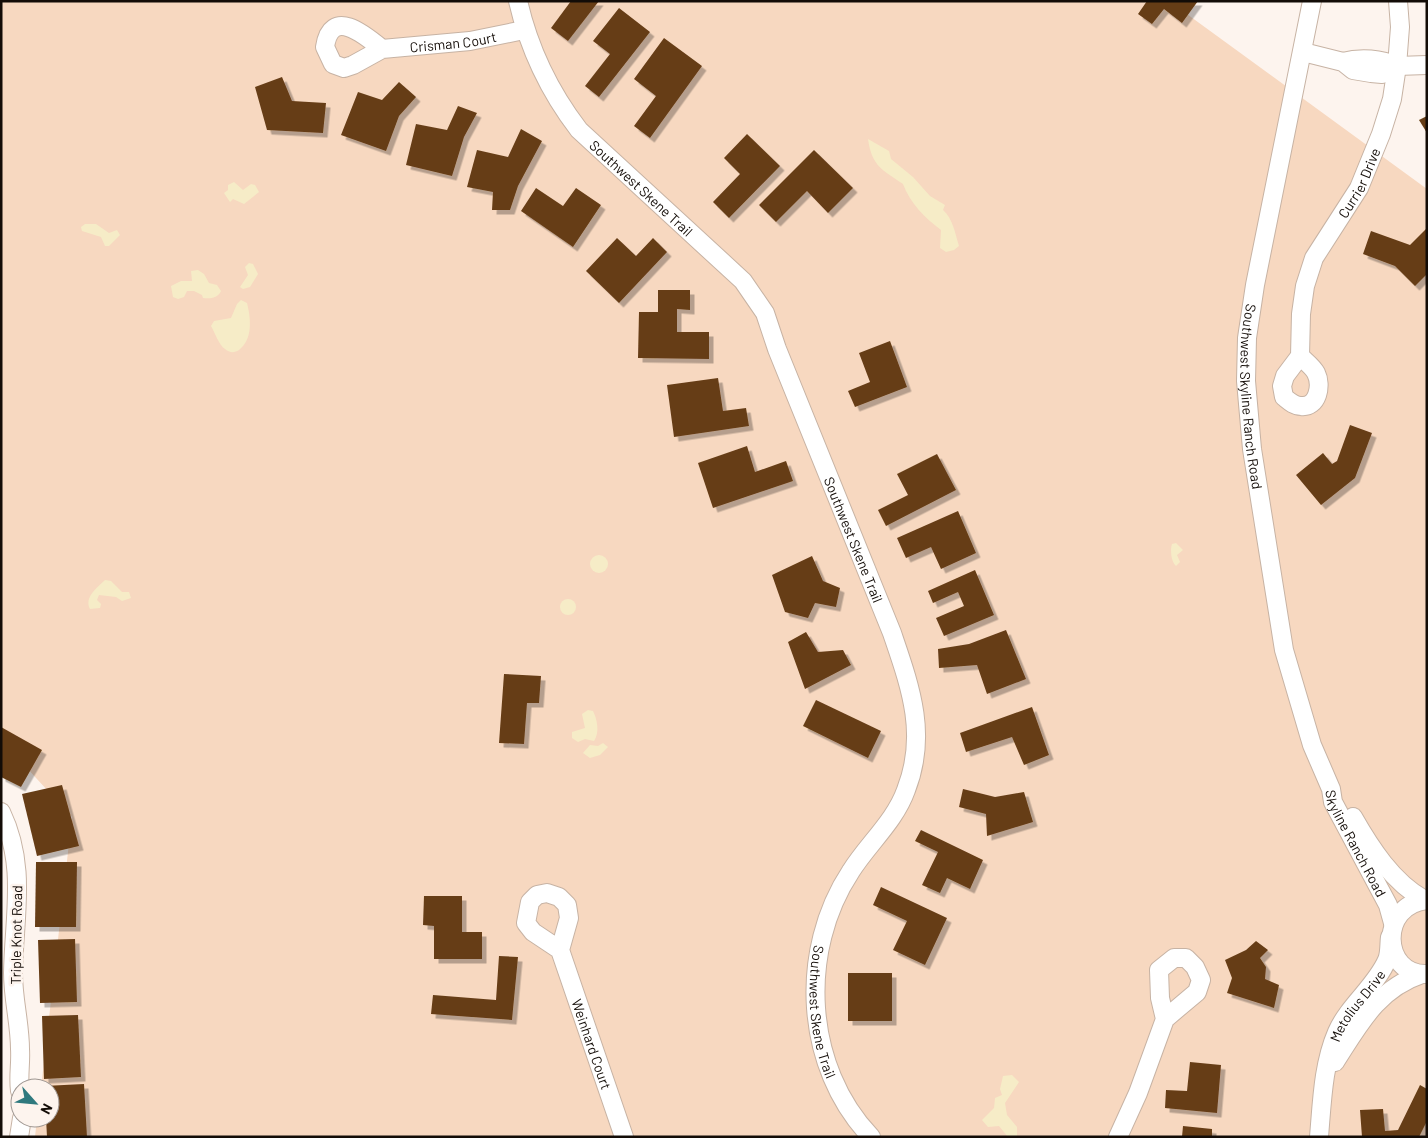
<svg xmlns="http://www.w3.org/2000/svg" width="1428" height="1138" viewBox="0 0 1428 1138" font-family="Barlow,sans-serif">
<defs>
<filter id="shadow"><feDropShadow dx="4.5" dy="4.5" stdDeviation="0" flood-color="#0004"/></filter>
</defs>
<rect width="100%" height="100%" fill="#fdf4ee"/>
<polygon fill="#f7d8c0" points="1,1 1169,1 1427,189 1427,1137 35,1137 37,1118 50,1118 50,1088 41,1088 72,817 1,740"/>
<g fill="#f6ecc7">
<path d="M868,139L889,151L891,159L913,177L930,196L945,205L943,210C953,219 955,233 959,246L954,250L946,252L940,248L941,230C925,218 910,203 903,184C883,170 872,167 868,139Z"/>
<polygon points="234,182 243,190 251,184 255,185 259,192 244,204 233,199 230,202 224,193 228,190 228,185"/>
<polygon points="85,224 96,224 109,233 117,230 120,235 109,246 105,246 101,237 82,231 81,227"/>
<polygon points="249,263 253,264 258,274 250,287 243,289 240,287 248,275 245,267"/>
<path d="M198,270L204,274L209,283L217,285L221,291C218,298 210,299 203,298L202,295L194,291H187L184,297L178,299L173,297L171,286L181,281H192L191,271Z"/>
<path d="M241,300L247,303C251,319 253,339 239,350C234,353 230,353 225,349C219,345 215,333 211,326L214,321L231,318L237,304Z"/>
<path d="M1176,543L1183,550L1177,555L1180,562L1176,566C1171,562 1170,549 1172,544Z"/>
<circle cx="599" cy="564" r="9"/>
<path d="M105,580L111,581L122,592H129L131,598L122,601L116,597L99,595L97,600L101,604L100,608L90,609C84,597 97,588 105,580Z"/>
<circle cx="568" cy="607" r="8"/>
<path d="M588,710L593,711C597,719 600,732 594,741L585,739L578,742L572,738V732L585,728L582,714Z"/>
<polygon points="603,743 608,747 600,755 590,758 583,753 590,745 598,746"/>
<polygon points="1012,1075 1019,1082 1005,1103 1007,1115 1017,1127 1017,1137 1008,1137 999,1126 988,1127 982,1120 994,1108 995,1098 1002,1095 1000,1089 1003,1076"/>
</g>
<g fill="#663d17" filter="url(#shadow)">
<polygon points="571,1 599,1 568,41 551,28"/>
<polygon points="1147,1 1198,1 1182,23 1164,9 1152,24 1138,14"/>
<polygon points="619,8 650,32 599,97 585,86 610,54 593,41"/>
<polygon points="664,38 702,66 650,138 634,126 656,96 634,79"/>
<polygon points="282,77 292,101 326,103 323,133 267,130 255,87"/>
<polygon points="399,82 416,97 399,116 386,151 341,135 358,92 382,100"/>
<polygon points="458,106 477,113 464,137 452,176 406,165 416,124 447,130"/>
<polygon points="1427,116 1427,133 1419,120"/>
<polygon points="521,129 542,141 518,186 510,210 492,210 493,192 467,187 477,150 508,157"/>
<polygon points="747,134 780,166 729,218 713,202 740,174 724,158"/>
<polygon points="814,150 853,188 828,213 807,191 776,222 759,205"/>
<polygon points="536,188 563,206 576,188 601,205 573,247 521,211"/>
<polygon points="1427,228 1427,274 1415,286 1395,266 1363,254 1371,231 1410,245"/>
<polygon points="617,238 636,256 653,238 667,252 619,303 586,271"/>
<polygon points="658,290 690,290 690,310 677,309 677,332 709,332 709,359 638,358 639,312 658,312"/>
<polygon points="890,341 907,387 855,407 848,391 870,382 859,353"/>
<polygon points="718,378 723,411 746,408 749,426 674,437 667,385"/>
<polygon points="1350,425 1372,433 1355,478 1321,505 1296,475 1323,453 1332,464 1337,461"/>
<polygon points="747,446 755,472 786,461 793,481 713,508 698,463"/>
<polygon points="937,454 956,490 886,526 878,510 908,495 897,474"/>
<polygon points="958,511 976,553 941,569 931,547 906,558 897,538"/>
<polygon points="812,556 823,581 840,588 836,607 815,603 808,618 785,612 772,575"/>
<polygon points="975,570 994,615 944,636 936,618 964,606 958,592 933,603 928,591"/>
<polygon points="1006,630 1026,679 987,694 977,665 939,668 938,649 969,644"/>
<polygon points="806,632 818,652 843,650 851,665 805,689 788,642"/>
<polygon points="504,674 541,676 539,703 527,703 524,744 499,743"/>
<polygon points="816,700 881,731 868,758 803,726"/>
<polygon points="1032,707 1049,755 1024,765 1012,737 966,752 960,733"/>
<polygon points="1,727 42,750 21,787 1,777"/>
<polygon points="62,785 79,846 37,856 22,794"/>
<polygon points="963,789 995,797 1024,792 1033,822 987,836 986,814 959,807"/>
<polygon points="921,830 983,860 970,889 947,878 940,893 922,885 938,852 915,841"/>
<polygon points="36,862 77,862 76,927 35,927"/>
<polygon points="881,887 947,918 925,965 893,950 907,921 873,905"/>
<polygon points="424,896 462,896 462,932 482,932 482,959 434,959 434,926 423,925"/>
<polygon points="75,939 77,1002 40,1003 38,940"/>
<polygon points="1256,941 1268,950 1260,958 1266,967 1265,979 1279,985 1274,1008 1227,993 1232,978 1225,960 1246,950"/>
<polygon points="499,956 518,957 512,1020 431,1014 433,995 496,1000"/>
<rect x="848" y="973" width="44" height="48"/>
<polygon points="78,1015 81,1077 44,1079 42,1016"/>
<polygon points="1190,1062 1221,1065 1217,1113 1165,1108 1166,1090 1187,1091"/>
<polygon points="84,1084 87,1137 47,1137 46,1118 50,1118 50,1088 44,1086"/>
<polygon points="1420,1085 1427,1089 1427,1121 1419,1137 1362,1137 1360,1110 1383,1109 1385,1131 1398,1130"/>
<polygon points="1183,1126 1212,1129 1212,1137 1182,1137"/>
</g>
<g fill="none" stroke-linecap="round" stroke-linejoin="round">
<g stroke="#c7b3a4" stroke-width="20">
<g id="minor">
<path id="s1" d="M518,1C529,49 549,91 579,130L743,281L765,313L777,349L892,633C910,686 928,734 906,790C895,821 868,844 851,871C798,951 804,1067 871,1137"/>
<path id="s2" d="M1312,1L1255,285L1247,338L1246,381L1252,449L1284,650L1312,745L1331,789L1333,802L1388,905L1393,923"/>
<path id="s3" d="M382,49C364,34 331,7 325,47L333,64L344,68L353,65L382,49L470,41L524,30"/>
<polyline points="1303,52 1343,62 1353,70 1371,73 1382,74 1397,66 1427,65"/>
<path d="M1343,62C1361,57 1381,59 1397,66"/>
<path id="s4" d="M1300,356C1305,361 1313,367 1316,373C1322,385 1318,408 1301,406C1294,406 1289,401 1284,397L1282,386L1285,376L1300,356L1301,314L1305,286L1314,258L1359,188L1381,134L1392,99L1397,66L1400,27L1398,1"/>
<path d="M1,812C27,866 14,915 13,973C13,999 20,1024 20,1049C21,1064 18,1076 20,1091"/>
<path d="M1353,817C1370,847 1393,883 1425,900"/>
<path id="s5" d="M560,950L533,932L526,923L530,902L537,895L547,893L559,897L567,905L569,918L560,950L624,1137"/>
<path d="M1426,974C1382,975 1378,905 1427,900"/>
<path d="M1335,1062C1359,1025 1377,989 1422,974"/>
<polyline points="19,1137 22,1118"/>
<polyline points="1118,1137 1138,1093 1165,1019 1197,992 1201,980 1195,967 1186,958 1174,958 1159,970 1160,998 1165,1019"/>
<path id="s6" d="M1319,1137C1322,1102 1323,1064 1337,1032C1349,1005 1376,986 1387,960C1390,953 1389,944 1390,937"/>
</g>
</g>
<use href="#minor" stroke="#fff" stroke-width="18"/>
</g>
<g text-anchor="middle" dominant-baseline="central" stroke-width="5" stroke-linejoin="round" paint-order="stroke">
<g font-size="14" fill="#130c07" stroke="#fdf4ee">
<text stroke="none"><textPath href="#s3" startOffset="221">Crisman Court</textPath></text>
<text stroke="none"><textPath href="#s4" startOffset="321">Currier Drive</textPath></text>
<text stroke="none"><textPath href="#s1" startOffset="229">Southwest Skene Trail</textPath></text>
<text stroke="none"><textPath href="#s2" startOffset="402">Southwest Skyline Ranch Road</textPath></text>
<text stroke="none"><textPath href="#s1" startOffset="649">Southwest Skene Trail</textPath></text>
<text stroke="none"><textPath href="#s2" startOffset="865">Skyline Ranch Road</textPath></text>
<text transform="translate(16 935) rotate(-89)">Triple Knot Road</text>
<text stroke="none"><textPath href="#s6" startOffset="140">Metolius Drive</textPath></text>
<text stroke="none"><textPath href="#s1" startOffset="1158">Southwest Skene Trail</textPath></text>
<text stroke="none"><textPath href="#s5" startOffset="255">Weinhard Court</textPath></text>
</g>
</g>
<rect width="1428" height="1138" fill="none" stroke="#130c07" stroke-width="5"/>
<g transform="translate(35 1103) rotate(117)"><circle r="24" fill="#fdf4ee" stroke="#9f9792"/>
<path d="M0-4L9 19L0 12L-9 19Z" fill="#2f797e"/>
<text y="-8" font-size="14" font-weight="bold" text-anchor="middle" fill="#130c07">N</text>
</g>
</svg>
